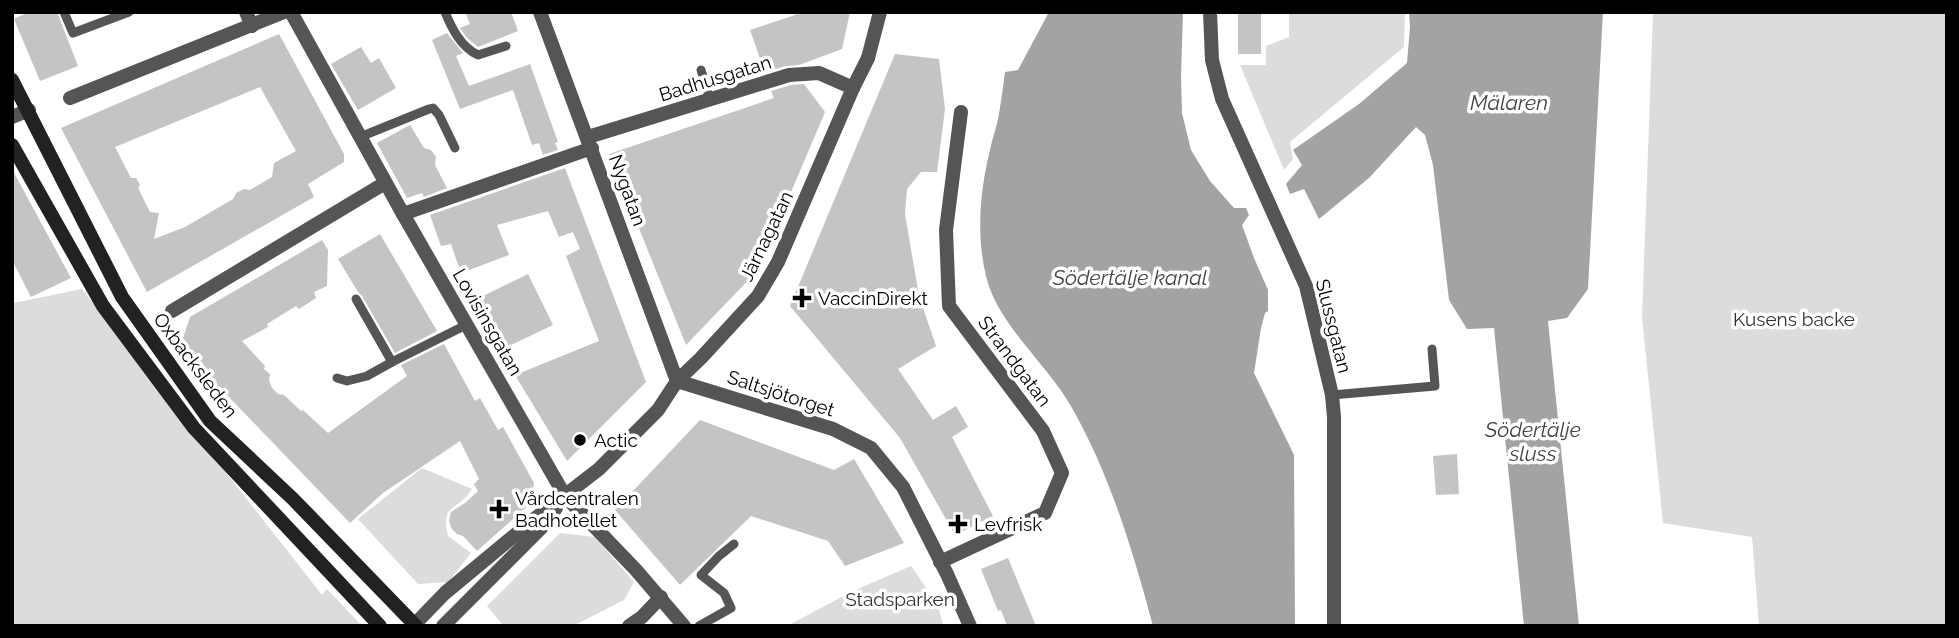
<svg xmlns="http://www.w3.org/2000/svg" width="1959" height="638" viewBox="0 0 1959 638" font-family="Raleway,sans-serif">
<rect width="100%" height="100%" fill="#fff"/>
<g fill="#dcdcdc">
<polygon points="1289,12 1405,12 1404,47 1290,142 1293,159 1284,170 1240,65 1266,65 1266,46 1289,37"/>
<polygon points="1653,12 1947,12 1947,626 1759,626 1752,537 1663,523 1642,317"/>
<polygon points="82,289 322,595 327,589 362,626 12,626 12,302 13,303"/>
<path d="M422,468L472,489C458,512 440,502 448,536L471,553L448,582L418,584L358,519Z"/>
<polygon points="560,533 595,537 634,582 624,600 573,626 504,626 487,606"/>
<polygon points="911,566 938,605 943,626 787,626 853,591"/>
</g>
<g fill="#a3a3a3">
<path d="M1049,12H1183L1181,77L1182,113L1191,150L1210,181L1234,208H1246L1249,215L1242,225L1254,258L1268,290V311L1265,313L1261,328L1254,373L1294,455L1295,626H1153C1133,551 1110,475 1072,408C1048,365 997,324 986,276C976,235 980,190 990,150C992,139 996,129 998,119C1001,103 1003,87 1005,72L1018,70Z"/>
<polygon points="1409,12 1603,12 1588,289 1567,318 1548,321 1579,626 1524,626 1494,328 1467,329 1449,300 1433,165 1425,135 1416,127 1369,178 1319,219 1304,189 1290,194 1286,184 1302,165 1293,150 1359,104 1407,63 1410,27"/>
</g>
<g fill="#c4c4c4" fill-rule="evenodd">
<polygon points="29,12 57,12 78,66 40,81 14,19"/>
<polygon points="465,12 511,12 518,31 478,47 467,38 460,28 470,24"/>
<polygon points="804,12 850,12 842,49 799,65 786,66 765,72 750,30"/>
<rect x="1238" y="12" width="23" height="42"/>
<polygon points="447,33 463,53 456,56 469,86 530,64 558,142 555,143 558,150 543,155 539,143 532,145 513,90 460,109 432,40"/>
<path d="M279,34L344,154V162L308,184L314,197L147,292L61,128ZM260,87L296,151L274,163L272,177L250,190L244,189L236,193L233,199L185,227L154,239L159,213L150,212L138,188L140,185L136,178H131L115,147Z"/>
<polygon points="361,47 371,63 379,58 396,88 358,110 331,64"/>
<polygon points="895,54 939,59 945,109 937,172 921,172 907,189 905,214 919,296 936,346 898,369 933,420 956,406 968,427 952,437 993,516 955,535 900,438 790,306"/>
<polygon points="804,84 825,112 758,270 686,345 609,154 774,98 771,91 791,85"/>
<polygon points="410,125 424,148 431,150 436,157 435,165 447,188 424,197 422,193 407,198 377,143"/>
<polygon points="565,168 646,382 567,461 515,375 599,341 566,256 580,249 573,232 559,237 548,211 497,225 509,255 461,273 451,244 441,246 430,215"/>
<polygon points="12,169 71,278 31,297 12,260"/>
<polygon points="380,234 437,331 395,353 362,296 358,292 338,259"/>
<polygon points="322,240 328,250 327,286 314,292 316,298 299,309 296,306 267,324 268,327 242,341 265,366 264,369 270,374 269,380 272,388 278,394 284,395 301,411 303,410 328,433 407,376 401,365 444,344 475,401 480,398 498,430 503,427 534,483 531,503 477,551 463,536 457,534 451,528 449,520 451,512 465,503 478,491 474,484 479,479 460,441 383,493 350,523 203,370 183,338 190,317"/>
<polygon points="528,274 553,325 505,348 481,297"/>
<polygon points="700,420 834,470 854,459 904,543 845,566 828,541 751,516 680,585 615,510"/>
<polygon points="1457,454 1459,494 1436,495 1433,456"/>
<polygon points="1008,558 1036,626 1007,626 1001,610 998,611 981,569"/>
</g>
<g fill="none" stroke-linecap="round" stroke-linejoin="round">
<g stroke="#555" stroke-width="9">
<polyline points="64,12 73,33 129,12"/>
<path d="M445,12C452,29 461,47 478,55L506,46"/>
<polyline points="701,70 710,99"/>
<polyline points="360,137 429,109 433,108 439,115 455,148"/>
<polyline points="356,299 392,362"/>
<polyline points="337,378 347,381 367,376 392,362 468,324"/>
<polyline points="1332,395 1435,386 1432,349"/>
<polyline points="699,626 731,608 724,593 701,575 719,556 734,544"/>
</g>
<polyline stroke="#555" stroke-width="14" points="868,58 880,12"/>
<g stroke="#555" stroke-width="14">
<polyline points="246,12 252,26"/>
<polyline points="291,12 403,214 565,496 636,570 684,626"/>
<polyline points="868,58 853,88 778,262 758,296 701,358 677,381 833,429 871,448 903,487 947,574 970,626"/>
<polyline points="70,98 284,12"/>
<polyline points="12,117 29,110"/>
<polyline points="588,137 789,75 819,73 853,88"/>
<polyline points="403,214 592,148"/>
<polyline points="172,311 385,183"/>
<polyline points="940,562 1045,513 1062,473 1043,431 949,306 946,230 961,112"/>
<polyline points="629,626 642,617 661,597"/>
</g>
<g stroke="#555" stroke-width="14">
<polyline points="1210,12 1212,60 1222,99 1306,286 1332,395 1334,417 1334,626"/>
<polyline points="413,626 445,593 533,520 599,469 658,410 677,381 540,12"/>
<polyline points="443,626 541,528 556,508"/>
</g>
<g stroke="#222" stroke-width="14">
<polyline points="12,80 122,297 210,421 293,499 416,626"/>
<polyline points="12,145 103,306 194,428 380,626"/>
</g>
</g>
<g fill="#000" stroke="#fff" stroke-width="2.5">
<path d="M798.5 287.5h7v7h7v7h-7v7h-7v-7h-7v-7h7z"/>
<circle cx="580" cy="440" r="7"/>
<path d="M495.5 498.5h7v7h7v7h-7v7h-7v-7h-7v-7h7z"/>
<path d="M954.5 513.5h7v7h7v7h-7v7h-7v-7h-7v-7h7z"/>
</g>
<g text-anchor="middle" dominant-baseline="central" stroke-width="7" stroke-linejoin="round" paint-order="stroke">
<g font-size="19" fill="#000" stroke="#fff">
<text transform="translate(715 78) rotate(-17)">Badhusgatan</text>
<text transform="translate(628 190) rotate(70)">Nygatan</text>
<text transform="translate(766 236) rotate(-64)">Järnagatan</text>
<text transform="translate(488 322) rotate(60)">Lovisinsgatan</text>
<text transform="translate(1334 326) rotate(76)">Slussgatan</text>
<text transform="translate(1015 361) rotate(53)">Strandgatan</text>
<text transform="translate(196 365) rotate(53)">Oxbacksleden</text>
<text transform="translate(781 393) rotate(18)">Saltsjötorget</text>
</g>
<g font-size="19" fill="#000" stroke="#fff" text-anchor="start">
<text x="818" y="298">VaccinDirekt</text>
<text x="594" y="440">Actic</text>
<text x="515" y="498">Vårdcentralen<tspan x="515" dy="22">Badhotellet</tspan></text>
<text x="974" y="524">Levfrisk</text>
</g>
<g font-size="19" fill="#333" stroke="#fff">
<text x="1794" y="319">Kusens backe</text>
<text x="900" y="599">Stadsparken</text>
</g>
<g font-size="21" font-style="italic" fill="#444" stroke="#fff">
<text x="1509" y="102">Mälaren</text>
<text x="1130" y="277">Södertälje kanal</text>
<text x="1533" y="429">Södertälje<tspan x="1533" dy="24">sluss</tspan></text>
</g>
</g>
<rect width="1959" height="638" fill="none" stroke="#000000" stroke-width="28"/>
</svg>
